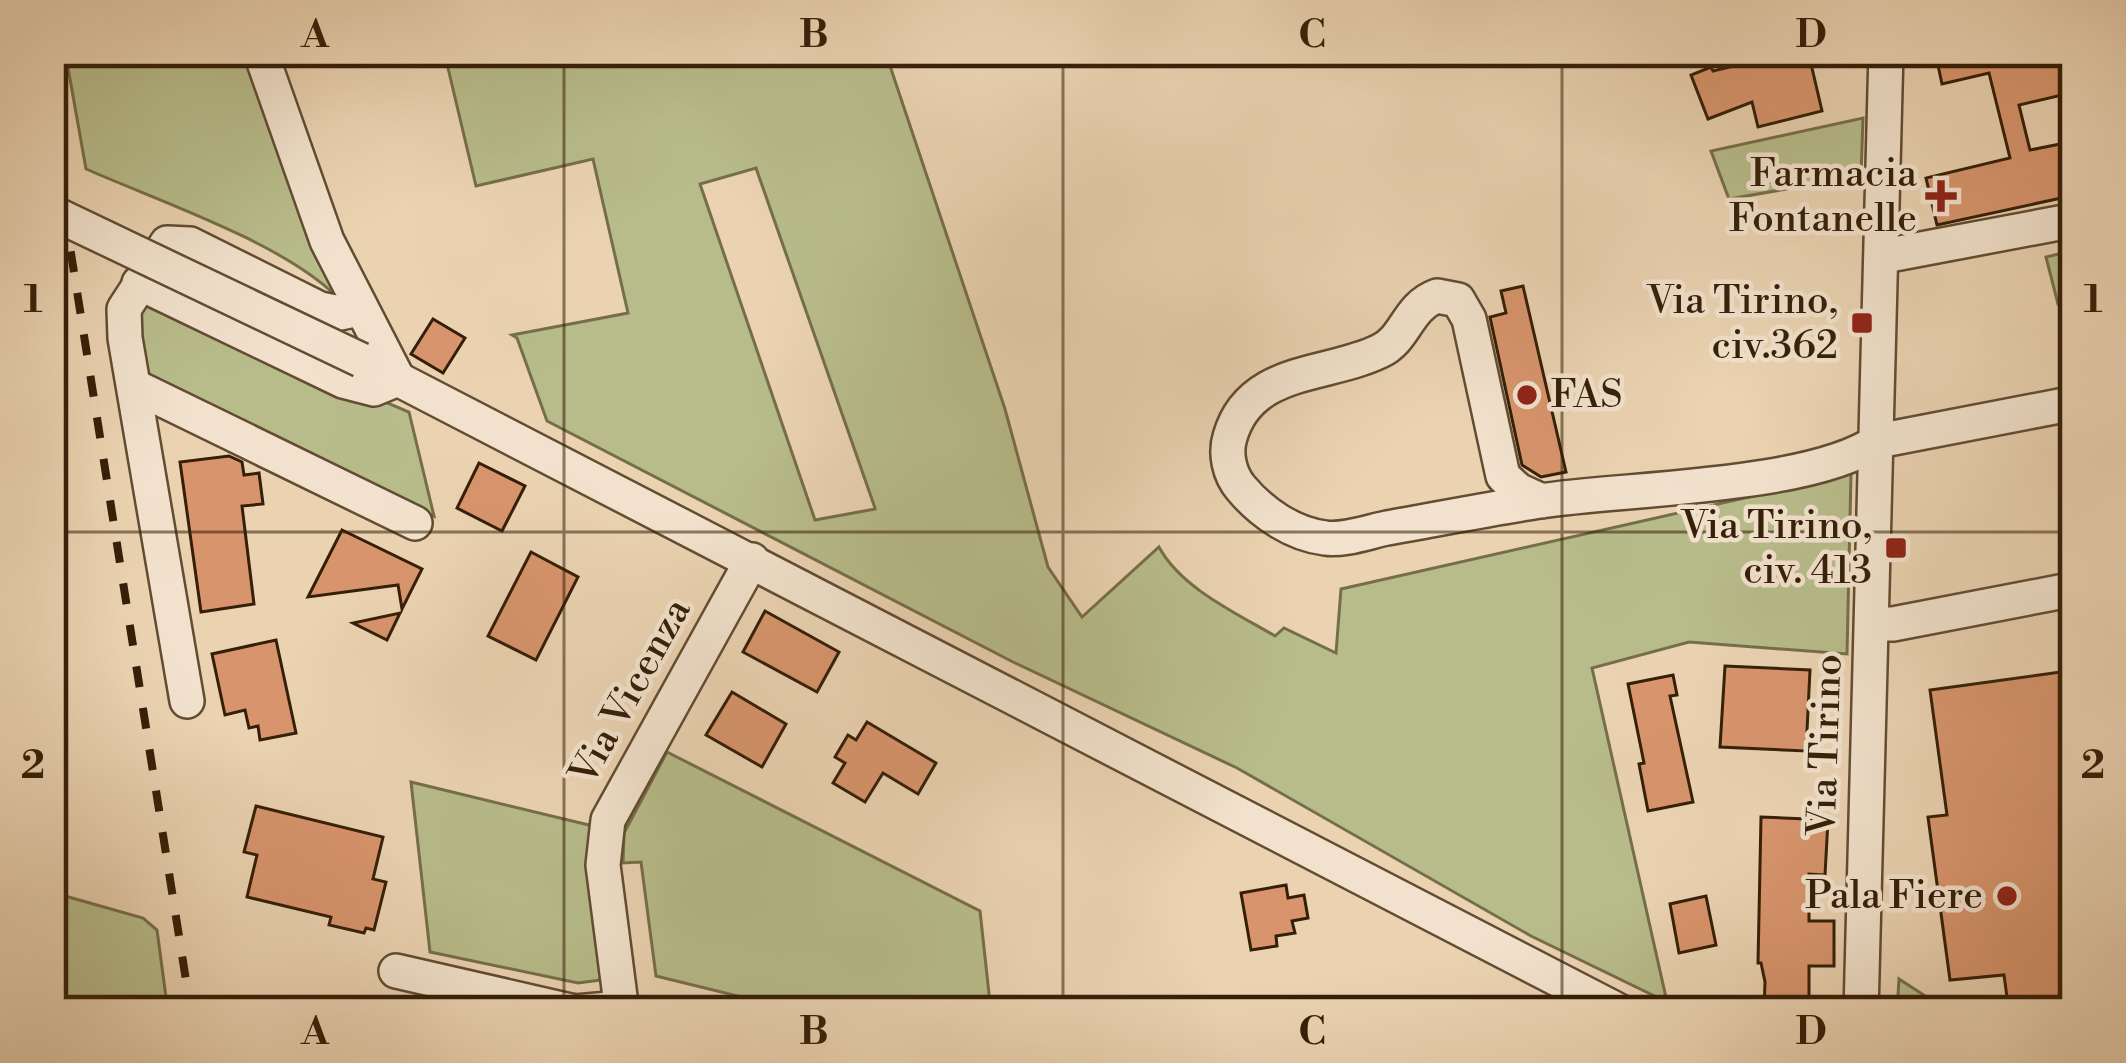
<svg xmlns="http://www.w3.org/2000/svg" width="2126" height="1063" viewBox="0 0 2126 1063" font-family="'Libre Bodoni',serif">
<rect width="100%" height="100%" fill="#ebd3b2"/>
<filter id="stains"><feTurbulence type="fractalNoise" baseFrequency=".00167" numOctaves="4"/><feColorMatrix values="0 0 0 0 .2 0 0 0 0 .09 0 0 0 0 .02 0 0 0 .5 -.17"/></filter>
<radialGradient id="worn" r=".72"><stop offset=".6" stop-color="#630" stop-opacity="0"/><stop offset="1" stop-color="#630" stop-opacity=".3"/></radialGradient>
<g fill="#b8bc8b" stroke="#766e4a" stroke-width="3" fill-rule="evenodd">
<path d="M65,51H254L339,289L333,293C277,241 159,201 86,169Z"/>
<path d="M444,51H885L1005,409L1048,567L1082,617L1159,547C1181,588 1236,613 1275,636L1284,628L1336,653L1341,589L1851,474L1847,654L1689,642L1592,668L1667,1002L1531,936L1237,768L1013,662L547,421L517,338L512,335L628,313L593,159L476,186ZM756,168L875,508V509L815,520L700,184Z"/>
<polygon points="1863,118 1861,176 1729,199 1711,151"/>
<polygon points="2075,250 2075,301 2058,304 2046,257"/>
<polygon points="149,302 409,412 434,516 144,383 136,314"/>
<polygon points="667,752 980,911 991,1012 803,1012 656,976 641,862 623,863 624,833"/>
<polygon points="411,782 593,826 601,980 578,983 430,952"/>
<polygon points="51,892 143,918 157,930 168,1012 51,1012"/>
<polygon points="1899,979 1950,1012 1897,1012"/>
</g>
<g fill="#d8956d" stroke="#351f08" stroke-width="3">
<polygon points="1796,51 1808,51 1822,111 1758,127 1752,102 1708,119 1691,75 1711,67 1713,71"/>
<polygon points="1935,51 1985,51 1988,66 2054,51 2075,51 2075,92 2019,105 2030,150 2075,141 2075,195 1937,225 1926,178 2010,158 1989,73 1942,84"/>
<polygon points="1523,286 1566,472 1541,477 1522,465 1490,317 1506,313 1501,291"/>
<polygon points="433,319 465,338 443,373 411,354"/>
<polygon points="229,456 242,462 244,475 259,473 263,504 242,506 254,604 201,612 180,462"/>
<polygon points="479,463 525,486 502,531 457,508"/>
<polygon points="342,530 422,569 402,609 398,585 308,597"/>
<polygon points="531,552 578,577 536,660 488,636"/>
<polygon points="765,611 839,652 817,692 743,652"/>
<polygon points="400,613 387,640 353,623"/>
<polygon points="276,640 296,733 260,740 258,726 249,728 245,710 225,715 212,654"/>
<polygon points="1725,666 1810,670 1806,751 1720,747"/>
<polygon points="2075,670 2075,1006 2009,1012 2004,975 1950,980 1928,817 1947,815 1930,690"/>
<polygon points="1673,675 1677,695 1670,696 1693,802 1648,811 1639,764 1644,763 1628,684"/>
<polygon points="732,692 786,724 762,767 706,735"/>
<polygon points="867,722 936,763 918,794 883,773 865,802 833,783 845,763 835,757 848,735 856,740"/>
<polygon points="256,806 383,837 373,879 386,882 374,930 366,928 364,933 329,925 331,917 247,897 257,855 244,852"/>
<polygon points="1761,817 1828,820 1825,875 1809,874 1809,921 1834,921 1834,966 1809,966 1809,1012 1764,1012 1765,982 1761,963 1758,963"/>
<polygon points="1286,885 1288,898 1304,895 1308,918 1292,921 1295,933 1276,936 1277,946 1251,950 1241,893"/>
<polygon points="1706,896 1716,945 1679,953 1670,904"/>
</g>
<g fill="none" stroke-linecap="round" stroke-linejoin="round">
<g stroke="#624c32" stroke-width="38">
<g id="minor">
<polyline points="260,51 327,241 398,379"/>
<polyline points="1884,256 2075,220"/>
<polyline points="139,283 343,381 374,389 398,379"/>
<polyline points="361,360 1621,1012"/>
<polyline points="134,386 415,523"/>
<path d="M1542,501L1518,490L1503,476L1469,319L1458,300L1437,296C1407,307 1406,339 1380,351C1327,377 1250,367 1230,437C1225,453 1229,474 1241,488C1261,512 1292,534 1325,538C1343,541 1368,532 1387,528C1438,519 1489,509 1540,501C1626,488 1810,488 1878,441L2075,403"/>
<polyline points="1872,624 1893,624 2075,589"/>
<polyline points="187,701 125,338 124,309 167,243 190,244 320,309 340,313 359,309"/>
<polyline points="396,971 575,1012 621,1008"/>
<polyline points="622,1012 603,865 608,820 752,560"/>
<polyline points="1861,1012 1886,51"/>
</g>
</g>
<use href="#minor" stroke="#f2e2cd" stroke-width="33"/>
<polyline stroke="#351f08" stroke-width="8" stroke-dasharray="21 21" stroke-linecap="butt" points="51,127 191,1012"/>
<g stroke="#624c32" stroke-width="38" stroke-linecap="butt">
<polyline id="minor-bridge" points="51,212 361,360"/>
</g>
<use href="#minor-bridge" stroke="#f2e2cd" stroke-width="33"/>
</g>
<path fill="none" stroke="#351f08" stroke-width="3" stroke-opacity="0.55" d="M564,51V1012M1063,51V1012M1562,51V1012M51,532H2075"/>
<g fill="#8f2418" stroke="#f2e2cd" stroke-width="4.5">
<path d="M1935 178h12v12h12v12h-12v12h-12v-12h-12v-12h12z"/>
<rect x="1850" y="311" width="24" height="24" rx="6"/>
<circle cx="1527" cy="395" r="12"/>
<rect x="1884" y="536" width="24" height="24" rx="6"/>
<circle cx="2007" cy="896" r="12"/>
</g>
<g text-anchor="middle" dominant-baseline="central" stroke-width="9" stroke-linejoin="round" paint-order="stroke">
<g font-size="39" fill="#351f08" stroke="#f2e2cd" text-anchor="end">
<text x="1917" y="174">Farmacia<tspan x="1917" dy="45">Fontanelle</tspan></text>
<text x="1838" y="301">Via Tirino,<tspan x="1838" dy="45">civ.362</tspan></text>
<text x="1551" y="395" text-anchor="start">FAS</text>
<text x="1872" y="526">Via Tirino,<tspan x="1872" dy="45">civ. 413</tspan></text>
<text x="1983" y="896">Pala Fiere</text>
</g>
<g font-size="39" fill="#351f08" stroke="#f2e2cd">
<text transform="translate(631 692) rotate(-61)">Via Vicenza</text>
<text transform="translate(1826 745) rotate(-88)">Via Tirino</text>
</g>
</g>
<rect width="2126" height="1063" fill="none" stroke="#ebd3b2" stroke-width="132"/>
<rect x="66" y="66" width="1994" height="931" fill="none" stroke="#351f08" stroke-width="4.5"/>
<g font-size="39" text-anchor="middle" font-weight="bold" fill="#351f08">
<text x="315" y="47">A</text>
<text x="814" y="47">B</text>
<text x="1312" y="47">C</text>
<text x="1811" y="47">D</text>
<text x="33" y="312">1</text>
<text x="2093" y="312">1</text>
<text x="33" y="778">2</text>
<text x="2093" y="778">2</text>
<text x="315" y="1044">A</text>
<text x="814" y="1044">B</text>
<text x="1312" y="1044">C</text>
<text x="1811" y="1044">D</text>
</g>
<rect width="100%" height="100%" filter="url(#stains)"/>
<rect width="100%" height="100%" fill="url(#worn)"/>
</svg>
